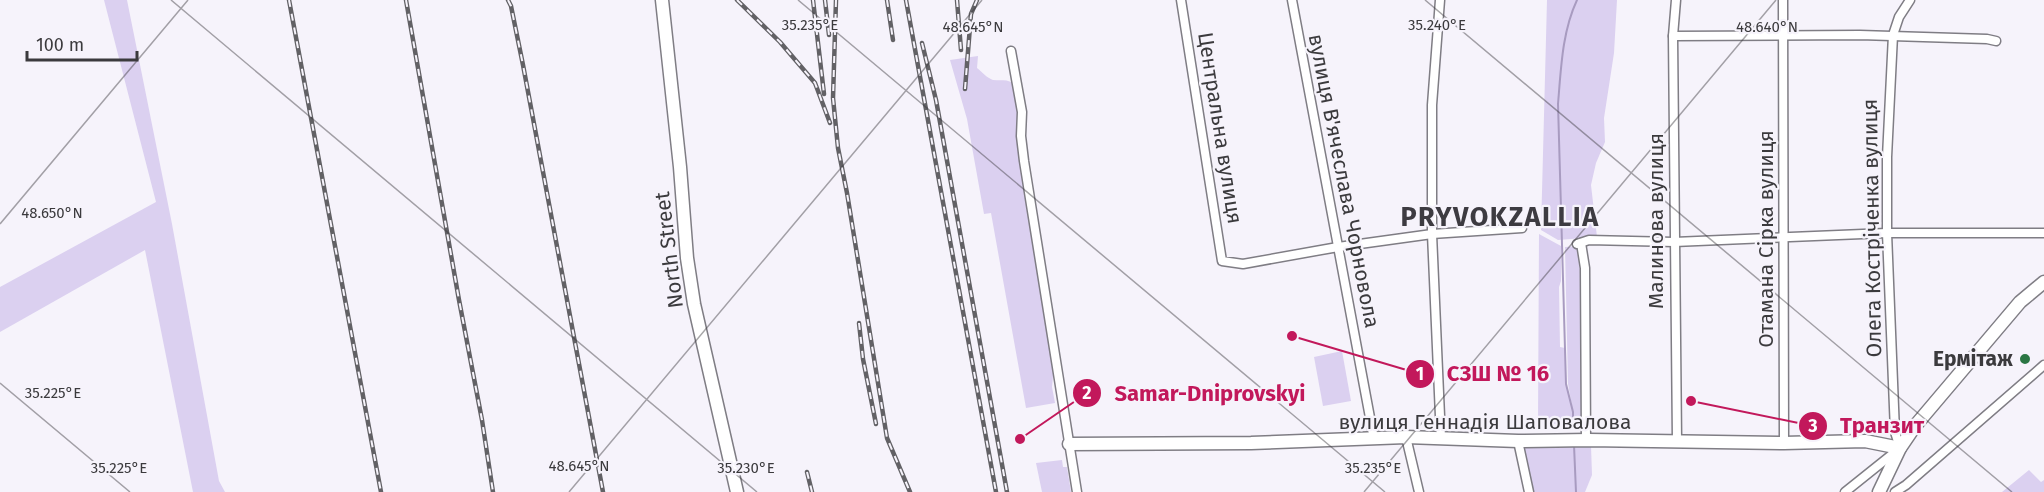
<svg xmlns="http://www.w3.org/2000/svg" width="2044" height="492" viewBox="0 0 2044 492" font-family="'Fira Sans',sans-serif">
<rect width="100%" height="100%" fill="#f6f3fb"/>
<g fill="#dbd0f0">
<polygon points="104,0 127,0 172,224 219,481 225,492 193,492 145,250 0,332 0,287 156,202"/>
<polygon points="1547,0 1617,0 1614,53 1604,118 1605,142 1596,163 1591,185 1597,237 1558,240 1541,230"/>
<path d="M978,56L977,68C982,72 987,78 993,80C1001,81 1006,79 1013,83L1015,89L1054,365L1052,387L1055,403L1026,408L991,213L984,214L967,119L950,60Z"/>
<polygon points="1539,234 1561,246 1561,281 1559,287 1560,347 1565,348 1566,384 1573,412 1573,424 1538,424"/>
<polygon points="1578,246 1582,265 1582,424 1575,423 1568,384 1565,247"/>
<polygon points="1342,351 1351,401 1323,406 1314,357"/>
<polygon points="1529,446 1591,446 1592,475 1585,492 1531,492 1524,449"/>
<polygon points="1062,460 1063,467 1067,467 1071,492 1042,492 1036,463"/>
<polygon points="2029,470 2041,482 2044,480 2044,492 2002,492"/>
</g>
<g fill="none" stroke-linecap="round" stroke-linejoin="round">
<g stroke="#a89bc0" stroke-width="2">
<path d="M1573,424V412L1566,384L1558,104C1561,69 1562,32 1577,0"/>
<polyline points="1574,445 1576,492"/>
</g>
<g stroke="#7f7d84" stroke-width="11">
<g id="street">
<polyline points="1181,0 1222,261 1243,264 1338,247 1432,234 1522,228"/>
<polyline points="1292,0 1374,439"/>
<polyline points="1440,0 1432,105 1432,234 1441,439"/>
<polyline points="1676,0 1673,36 1677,441"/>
<polyline points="1783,0 1784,443"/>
<polyline points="1673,36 1860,35 1987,39 1996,41"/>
<polyline points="1011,51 1022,112 1021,136 1024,161 1077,492"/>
<polyline points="1581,243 1585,268 1586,440"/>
<polyline points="1577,244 1589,240 1674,242 1887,233 2044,233"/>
<polyline points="1406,437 1419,492"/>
<polyline points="1518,441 1529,492"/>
<polyline points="1845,492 1900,448 1895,432 1887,233 1887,157 1893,35 1899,17 1910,0"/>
<polyline points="1895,492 1906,485 2044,365"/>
</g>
</g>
<g stroke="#7f7d84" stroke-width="15">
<g id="secondary">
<polyline points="662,0 680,167 687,258 694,304 737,492"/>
<polyline points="1069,444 1251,443 1406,437 1518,441 1589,440 1784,443 1865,441 1900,448"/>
<polyline points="1879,492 1900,448 1915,426 2020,302 2044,282"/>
</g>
</g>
<use href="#street" stroke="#fff" stroke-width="8"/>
<use href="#secondary" stroke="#fff" stroke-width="12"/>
<g stroke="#626165" stroke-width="4.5">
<g id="rail">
<polyline points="289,0 381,492"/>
<polyline points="406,0 459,300 482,420 493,492"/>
<polyline points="508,0 511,6 523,65 603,492"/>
<polyline points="737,0 780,42 815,83 830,123"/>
<polyline points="813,0 824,94"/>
<polyline points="825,0 829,35"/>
<polyline points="836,0 833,98 838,148 847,193 887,438 910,492"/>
<polyline points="887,0 893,40"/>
<polyline points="906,0 996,492"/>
<polyline points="957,0 961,50"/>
<polyline points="922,43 936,100 1007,492"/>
<polyline points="965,89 971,14 977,0"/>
<polyline points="859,323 863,359 876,424"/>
<polyline points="807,472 812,492"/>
</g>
</g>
<use href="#rail" stroke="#f6f3fb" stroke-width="2" stroke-dasharray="7" stroke-linecap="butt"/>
</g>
<path fill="none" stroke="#3b3a3d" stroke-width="1.5" stroke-opacity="0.45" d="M171,0L757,492M798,0L1385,492M1425,0L2012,492M0,224L188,0M0,383L130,492M569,492L982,0M1364,492L1776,0"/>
<circle fill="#2b7644" stroke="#f6f3fb" stroke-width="2" cx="2025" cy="359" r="6"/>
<g text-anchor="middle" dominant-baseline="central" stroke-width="4.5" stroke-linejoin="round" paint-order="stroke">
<g font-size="21" fill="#3b3a3d" stroke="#f6f3fb">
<text transform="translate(1220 128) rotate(81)">Центральна вулиця</text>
<text transform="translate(1344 181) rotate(79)">вулиця В'ячеслава Чорновола</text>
<text transform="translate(1656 221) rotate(-90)">Малинова вулиця</text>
<text transform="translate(1872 228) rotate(-91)">Олега Костріченка вулиця</text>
<text transform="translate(1766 239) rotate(-90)">Отамана Сірка вулиця</text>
<text transform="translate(669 250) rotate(-97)">North Street</text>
<text x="1485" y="422">вулиця Геннадія Шаповалова</text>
</g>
<g font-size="21" font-weight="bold" fill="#3b3a3d" stroke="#f6f3fb" text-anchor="end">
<text x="2013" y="359">Ермітаж</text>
</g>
<g font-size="27" font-weight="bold" letter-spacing="1.5" fill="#3d3b41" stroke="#f6f3fb">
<text x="1500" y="217">PRYVOKZALLIA</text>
</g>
</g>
<g font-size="15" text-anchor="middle" fill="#3b3a3d" stroke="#f6f3fb" stroke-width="4.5" stroke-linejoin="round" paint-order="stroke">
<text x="810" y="30">35.235°E</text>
<text x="1437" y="30">35.240°E</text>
<text x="973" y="32">48.645°N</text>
<text x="1767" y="32">48.640°N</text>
<text x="52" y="218">48.650°N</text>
<text x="53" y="398">35.225°E</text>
<text x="579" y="471">48.645°N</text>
<text x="119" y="473">35.225°E</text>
<text x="746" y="473">35.230°E</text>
<text x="1373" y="473">35.235°E</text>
</g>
<path fill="none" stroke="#c2185b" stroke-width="2" d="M1292 336L1420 374M1020 439L1087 393M1691 401L1813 426"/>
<g fill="#c2185b" stroke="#f6f3fb" stroke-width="2">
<circle cx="1292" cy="336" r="6"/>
<circle cx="1020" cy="439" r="6"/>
<circle cx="1691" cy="401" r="6"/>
<circle cx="1420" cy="374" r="15"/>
<circle cx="1087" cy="393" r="15"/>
<circle cx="1813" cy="426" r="15"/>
</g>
<g font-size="18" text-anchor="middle" font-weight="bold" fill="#fff">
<text x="1420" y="380">1</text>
<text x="1087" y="399">2</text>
<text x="1813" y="432">3</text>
</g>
<g font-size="22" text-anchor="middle" font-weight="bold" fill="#c2185b" stroke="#f6f3fb" stroke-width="4.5" stroke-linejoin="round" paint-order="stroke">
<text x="1498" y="381">СЗШ № 16</text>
<text x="1210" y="401">Samar-Dniprovskyi</text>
<text x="1882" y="433">Транзит</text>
</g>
<path d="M27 51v9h110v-9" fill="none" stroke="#3b3a3d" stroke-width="3"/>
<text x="36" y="51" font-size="18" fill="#3b3a3d" stroke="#f6f3fb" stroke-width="4.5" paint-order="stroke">100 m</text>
</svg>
